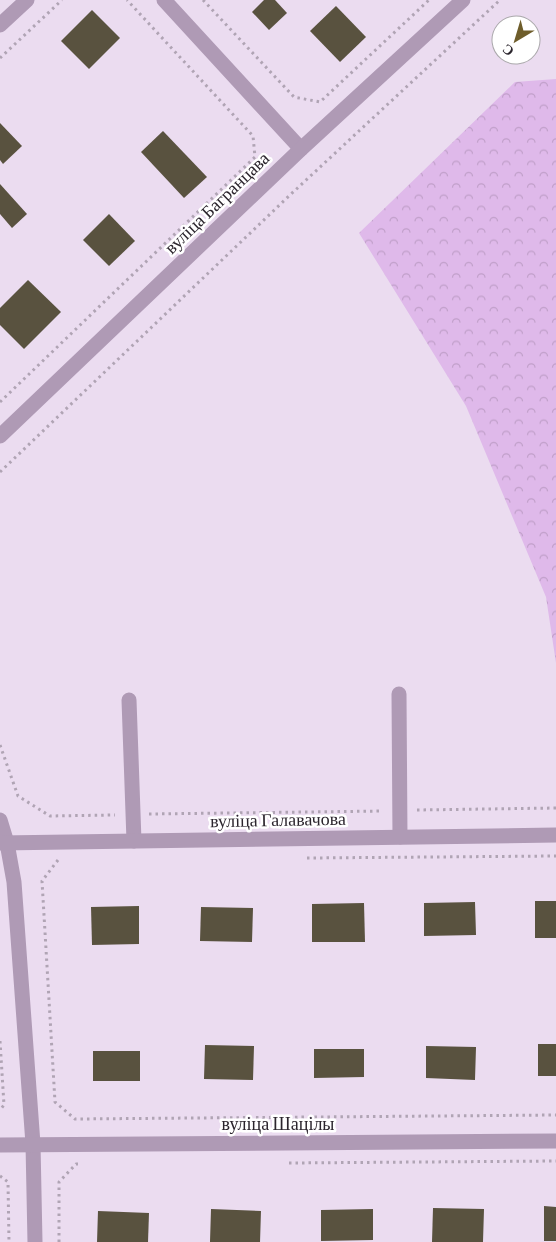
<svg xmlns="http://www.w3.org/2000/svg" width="556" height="1242" viewBox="0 0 556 1242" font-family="'Crimson Pro',serif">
<defs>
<pattern id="forest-crowns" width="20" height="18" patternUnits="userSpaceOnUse" patternTransform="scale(1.25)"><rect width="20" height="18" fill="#dfb9ea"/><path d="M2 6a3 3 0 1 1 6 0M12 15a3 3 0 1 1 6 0" fill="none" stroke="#c09fc9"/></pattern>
</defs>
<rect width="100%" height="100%" fill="#ebdcf0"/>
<polygon fill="url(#forest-crowns)" points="556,79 556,663 546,597 466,406 359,233 515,82"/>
<g fill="#59523f">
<polygon points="264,0 275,0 287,13 269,30 252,12"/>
<polygon points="336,6 366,37 340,62 310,31"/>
<polygon points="92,10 120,38 89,69 61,41"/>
<polygon points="0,123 22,146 3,164 0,160"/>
<polygon points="163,131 207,177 184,198 141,152"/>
<polygon points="0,184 27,214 12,228 0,214"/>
<polygon points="109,214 135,241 109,266 83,240"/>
<polygon points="28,280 61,312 24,349 0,325 0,308"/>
<rect x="535" y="901" width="21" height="37"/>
<polygon points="475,902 476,935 424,936 424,903"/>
<polygon points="364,903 365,942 312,942 312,904"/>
<polygon points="139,906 139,944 92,945 91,907"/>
<polygon points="201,907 253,908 252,942 200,941"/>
<rect x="538" y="1044" width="18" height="32"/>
<polygon points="205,1045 254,1046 253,1080 204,1079"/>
<polygon points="426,1046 476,1047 475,1080 426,1078"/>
<polygon points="314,1049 364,1049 364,1077 314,1078"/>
<rect x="93" y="1051" width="47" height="30"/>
<polygon points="544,1206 556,1207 556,1241 544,1241"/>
<polygon points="433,1208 484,1209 483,1242 432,1242"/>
<polygon points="211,1209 261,1211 260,1242 210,1242"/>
<polygon points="373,1209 373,1240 321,1241 321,1210"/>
<polygon points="98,1211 149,1213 148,1242 97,1242"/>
</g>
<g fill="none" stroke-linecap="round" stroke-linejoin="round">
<g stroke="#b0a4b4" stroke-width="3" stroke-dasharray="2.5 4" stroke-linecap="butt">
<polyline points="203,0 294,97 320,102 429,0"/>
<polyline points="0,58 62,0"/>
<polyline points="0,402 255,157 253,136 127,0"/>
<polyline points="0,472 290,195 500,0"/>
<polyline points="0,745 18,796 50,816 115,815"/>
<polyline points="417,810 556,808"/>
<polyline points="149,814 383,811"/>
<polyline points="307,858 556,856"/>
<polyline points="58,860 42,881 55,1102 75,1119 556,1115"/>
<polyline points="0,1041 4,1105 0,1110"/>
<polyline points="289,1163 556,1161"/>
<polyline points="0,1176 8,1182 9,1242"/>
<polyline points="59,1242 59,1182 76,1164 78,1164"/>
</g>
<g stroke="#af9ab5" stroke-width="15">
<polyline points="164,0 301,149"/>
<polyline points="0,25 27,0"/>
<polyline points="0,436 301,149 463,0"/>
<polyline points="399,694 400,837"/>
<polyline points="129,700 134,841"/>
<polyline points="0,820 7,843 14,882 33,1144 35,1242"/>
<polyline points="0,843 556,835"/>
<polyline points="0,1145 556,1141"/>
</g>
</g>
<g text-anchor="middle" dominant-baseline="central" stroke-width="5" stroke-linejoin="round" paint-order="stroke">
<g font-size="18" fill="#2b252d" stroke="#fff">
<text transform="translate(217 203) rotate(-44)">вуліца Багранцава</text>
<text transform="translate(278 820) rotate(-1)">вуліца Галавачова</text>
<text x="278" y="1124">вуліца Шацілы</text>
</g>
</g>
<g transform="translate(516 40) rotate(218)"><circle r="24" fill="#ffffff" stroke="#aaa8ab"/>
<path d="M0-4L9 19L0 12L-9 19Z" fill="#6e5d2b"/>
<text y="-8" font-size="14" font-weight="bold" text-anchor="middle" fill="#2b252d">С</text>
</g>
</svg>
